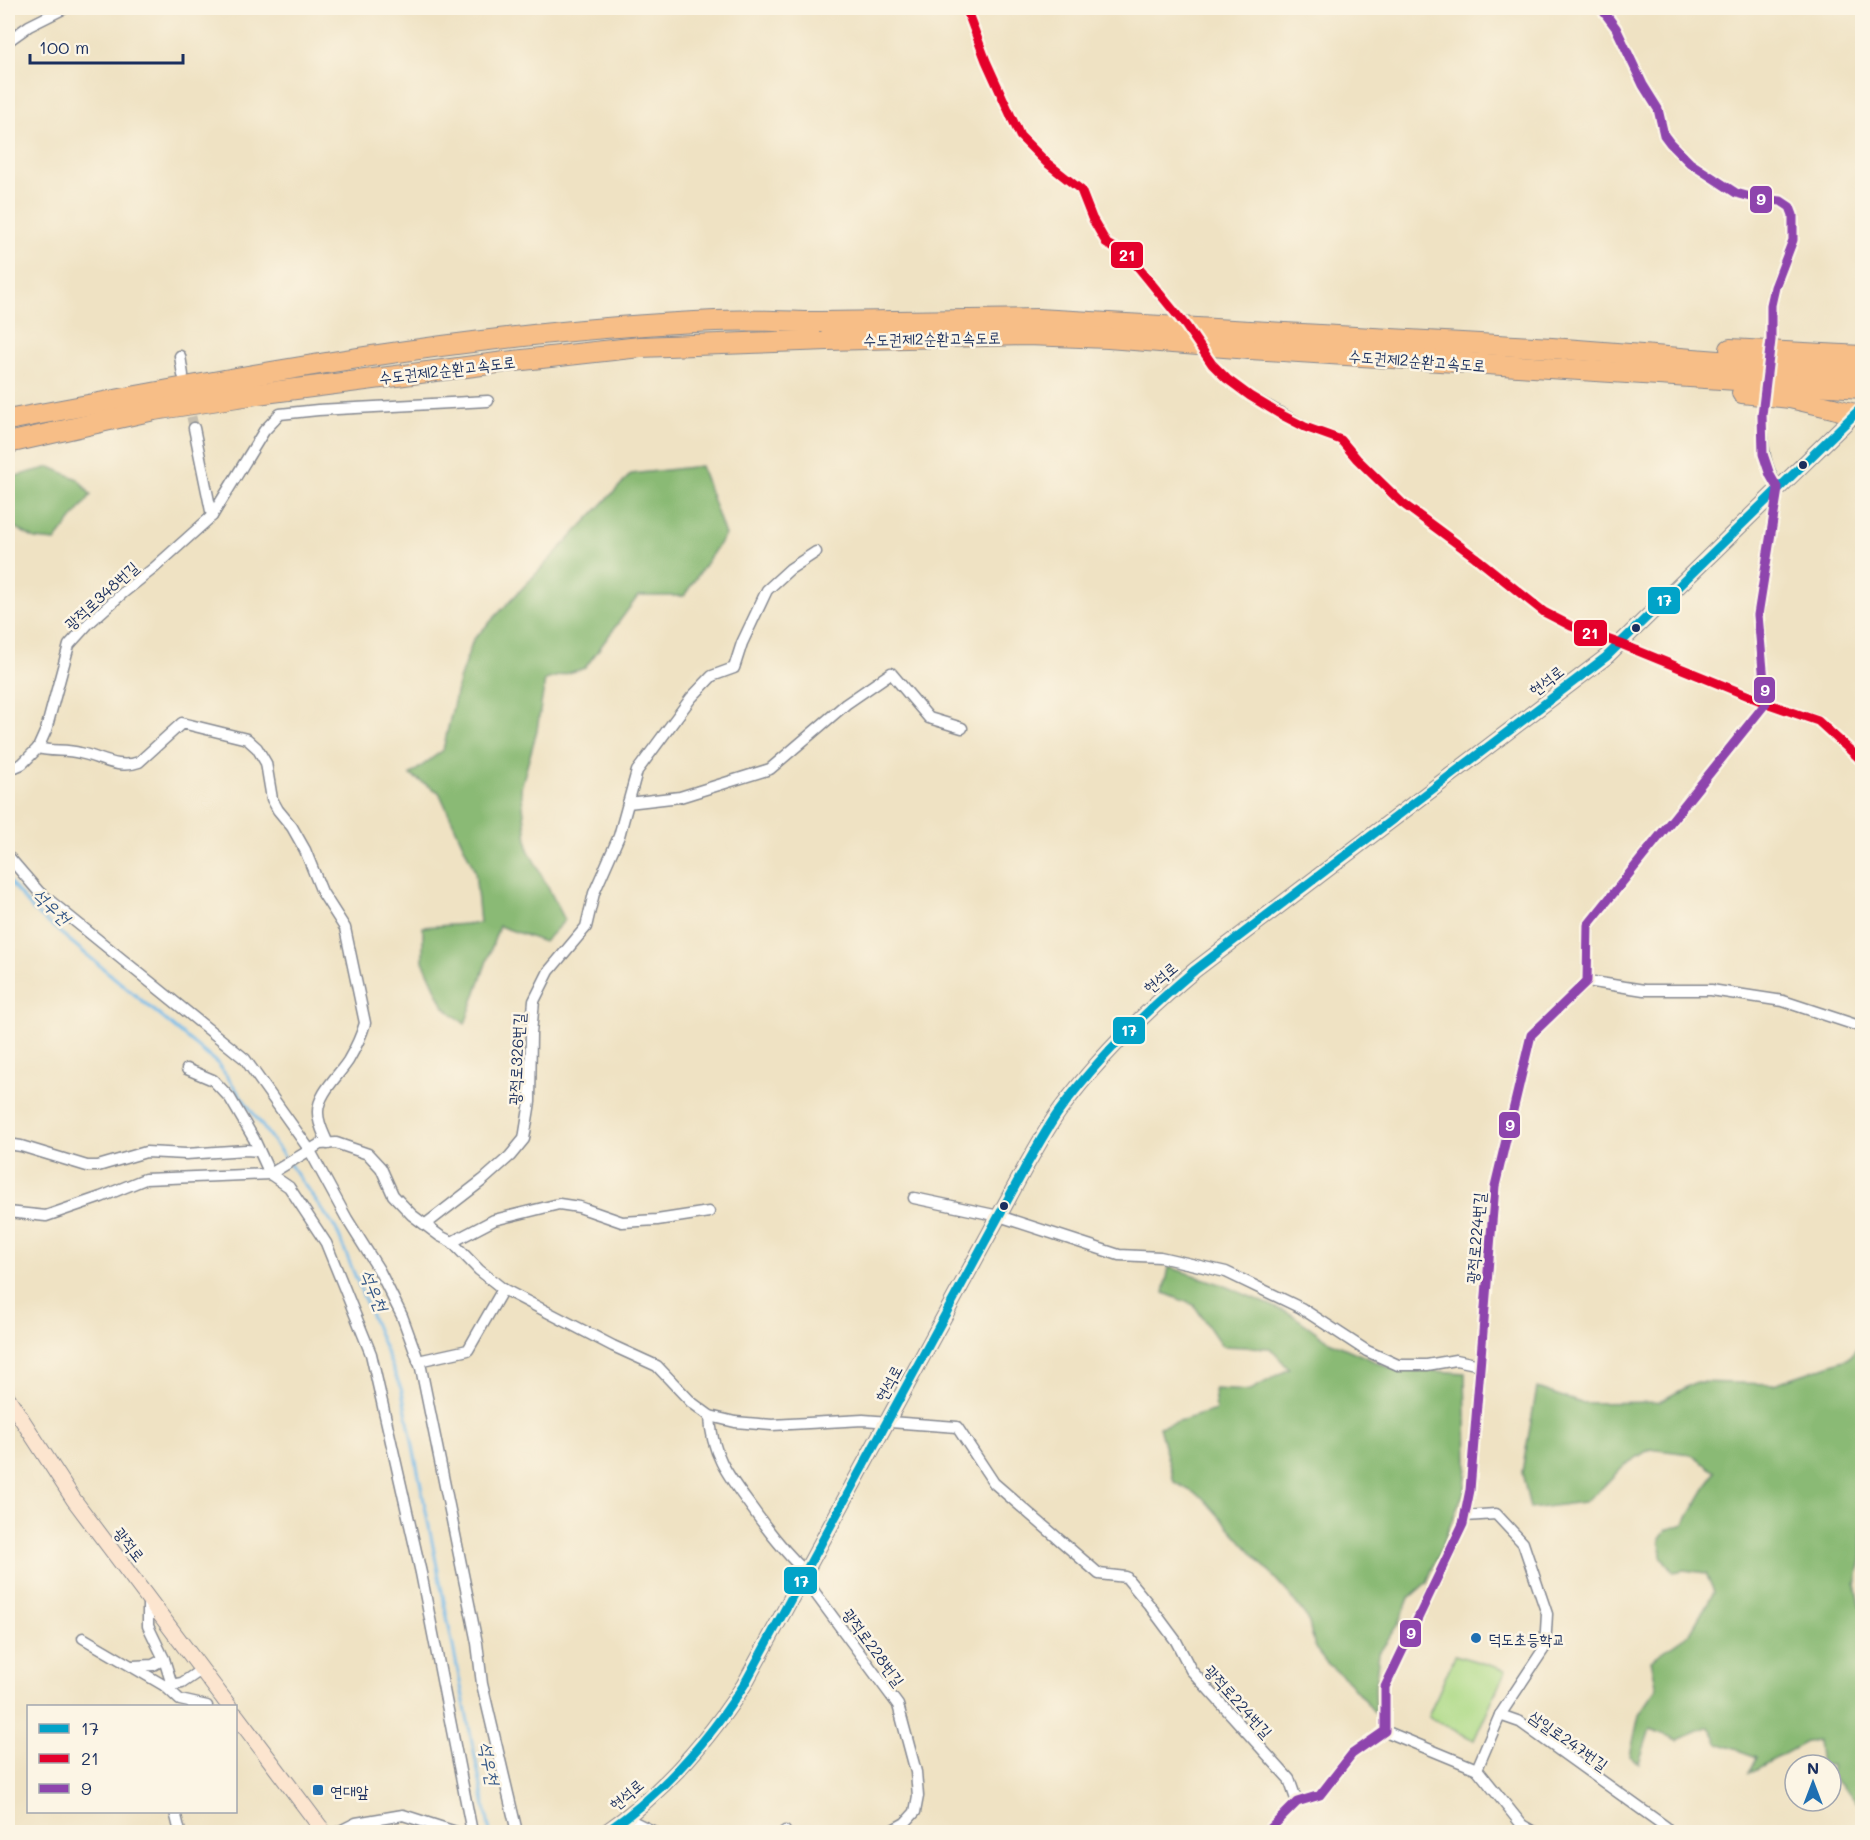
<svg xmlns="http://www.w3.org/2000/svg" width="1870" height="1840" viewBox="0 0 1870 1840" font-family="Mali,'Poor Story',sans-serif">
<rect width="100%" height="100%" fill="#fcf5e5"/>
<filter id="ink" filterUnits="userSpaceOnUse"><feTurbulence type="fractalNoise" baseFrequency=".0167" numOctaves="2"/><feDisplacementMap in="SourceGraphic" scale="12" xChannelSelector="R" yChannelSelector="G"/><feConvolveMatrix kernelMatrix="1 2 1 2 8 2 1 2 1" color-interpolation-filters="sRGB"/></filter>
<filter id="wash" filterUnits="userSpaceOnUse"><feTurbulence type="fractalNoise" baseFrequency=".008" numOctaves="4" result="noise"/><feDisplacementMap in="SourceGraphic" scale="24" xChannelSelector="R" yChannelSelector="G"/><feGaussianBlur stdDeviation="1.35" result="paint"/><feColorMatrix in="noise" values="0 0 0 0 0 0 0 0 0 0 0 0 0 0 0 0 0 1.4 0 .05"/><feComposite in="paint" operator="in"/></filter>
<g filter="url(#wash)">
<rect width="100%" height="100%" fill="#efe2c3"/>
<polygon fill="#adda87" stroke="#648472" stroke-width="1.5" points="1455,1655 1506,1670 1474,1740 1428,1717"/>
<g fill="#8aba74" stroke="#527469" stroke-width="1.5">
<polygon points="701,466 725,535 684,596 638,596 585,668 545,680 537,730 521,788 528,849 565,920 544,942 499,926 465,1024 444,1007 423,961 423,927 480,923 475,871 439,792 410,775 443,750 459,680 473,640 631,474"/>
<polygon points="50,467 78,479 91,495 55,541 35,539 16,528 8,527 8,478"/>
<polygon points="1169,1267 1220,1284 1291,1314 1329,1341 1390,1368 1465,1373 1467,1465 1465,1489 1427,1582 1409,1598 1399,1624 1379,1653 1375,1686 1376,1714 1349,1682 1326,1662 1315,1648 1308,1619 1290,1595 1202,1497 1174,1482 1159,1427 1216,1410 1214,1389 1249,1391 1289,1369 1270,1348 1222,1346 1194,1305 1164,1293"/>
<polygon points="1862,1342 1862,1556 1856,1585 1862,1612 1862,1812 1861,1806 1831,1776 1831,1765 1821,1765 1818,1741 1806,1742 1749,1773 1757,1757 1718,1743 1709,1726 1678,1740 1650,1729 1639,1763 1630,1756 1639,1715 1657,1689 1651,1660 1690,1633 1714,1592 1706,1573 1684,1570 1673,1572 1661,1556 1660,1538 1666,1530 1684,1524 1715,1472 1690,1454 1650,1449 1623,1466 1602,1488 1584,1502 1530,1509 1522,1472 1537,1388 1581,1403 1659,1402 1696,1382 1774,1384 1847,1359"/>
</g>
<g fill="none" stroke-linecap="round" stroke-linejoin="round">
<polyline stroke="#72b9e9" stroke-width="3" points="8,880 33,910 218,1064 336,1229 402,1391 490,1832"/>
</g>
</g>
<g filter="url(#ink)">
<g fill="none" stroke-linecap="round" stroke-linejoin="round">
<polyline stroke="#c5beaf" stroke-width="10" stroke-dasharray="10 5" stroke-linecap="butt" points="188,402 194,428"/>
<g stroke="#858890" stroke-width="13">
<g id="street">
<polyline points="966,8 986,61 1020,136 1047,163 1081,190 1092,218 1107,244 1129,256 1187,328"/>
<polyline points="1601,8 1616,28 1643,85 1658,109 1664,135 1670,143 1690,163 1736,193 1758,199 1781,201 1790,207 1793,215 1793,240 1775,287 1771,305 1771,340"/>
<polyline points="8,41 29,26 65,8"/>
<polyline points="1198,344 1212,364 1227,379 1250,396 1305,427 1341,440 1357,459 1402,503 1475,557 1544,612 1571,626 1621,644 1766,703 1818,721 1862,761"/>
<polyline points="180,356 183,375"/>
<polyline points="194,428 212,516"/>
<polyline points="38,748 46,730 69,645 88,624 124,592 154,568 212,516 264,431 280,414 318,410 488,401"/>
<path d="M8,770L22,764L38,748C51,752 66,749 80,753C100,757 118,770 139,762L182,723L247,739L257,748L266,763L272,799L278,810L292,827L305,850L322,892L345,928L365,1023C361,1037 355,1049 348,1061C338,1076 317,1095 318,1113C318,1124 324,1134 328,1144"/>
<polyline points="628,803 680,797 770,769 846,704 891,673 929,718 962,728"/>
<polyline points="8,856 39,892 245,1059 309,1149 347,1219 379,1270 402,1316 421,1368 477,1643 482,1684 517,1832"/>
<polyline points="1587,981 1644,990 1711,990 1783,1001 1862,1027"/>
<polyline points="187,1069 213,1080 230,1098 254,1139 270,1174 289,1187 326,1243 371,1354 421,1573 472,1832"/>
<polyline points="8,1144 21,1146 87,1166 98,1166 146,1152 186,1154 246,1150 259,1151"/>
<polyline points="914,1198 999,1216 1119,1255 1160,1257 1226,1272 1301,1308 1367,1351 1398,1365 1427,1365 1456,1360 1480,1365"/>
<polyline points="8,1212 46,1216 101,1197 145,1179 270,1174 320,1144 336,1143 368,1154 381,1168 393,1195 412,1215 440,1236 452,1242 494,1220 559,1204 579,1207 622,1222 657,1220 709,1212"/>
<polyline points="426,1224 483,1180 510,1156 524,1139 530,1102 531,1033 534,1001 549,971 586,927 594,893 619,836 637,771 691,698 712,676 734,668 742,643 767,590 790,569 816,552"/>
<polyline points="452,1242 479,1270 503,1289 613,1346 657,1366 691,1402 710,1416 735,1422 772,1425 863,1420 957,1427 994,1483 1099,1574 1126,1577 1150,1606 1176,1641 1191,1670 1289,1779 1297,1802"/>
<polyline points="418,1361 468,1350 503,1289"/>
<path d="M710,1416C711,1455 730,1478 752,1508C769,1532 785,1553 807,1573"/>
<polyline points="1465,1516 1496,1514 1523,1543 1547,1614 1545,1647 1500,1715"/>
<polyline points="804,1578 898,1705 916,1772 918,1796 915,1812 905,1823 889,1832"/>
<polyline points="148,1598 148,1626 164,1659 172,1685"/>
<polyline points="83,1638 165,1686 182,1683 201,1670"/>
<polyline points="133,1666 153,1665 164,1659"/>
<polyline points="165,1686 180,1700 207,1706"/>
<polyline points="1385,1731 1477,1769 1522,1825 1534,1832"/>
<polyline points="1477,1769 1500,1715 1520,1722 1666,1827"/>
<polyline points="175,1812 180,1832"/>
<polyline points="626,1818 655,1832"/>
<polyline points="338,1832 356,1823 403,1815 456,1832"/>
<polyline points="784,1832 785,1831"/>
<path d="M1267,1832L1297,1802L1320,1795L1352,1754L1385,1731V1687L1463,1524L1470,1490L1495,1186L1531,1035L1587,981L1588,925L1766,703L1758,615L1778,489C1762,460 1763,447 1762,415"/>
</g>
</g>
<g stroke="#858890" stroke-width="17">
<g id="secondary">
<polyline points="8,1398 74,1500 229,1706"/>
<polyline points="236,1715 324,1832"/>
<path d="M606,1832C661,1794 708,1741 744,1685L1026,1166C1037,1147 1047,1128 1060,1110C1098,1058 1145,1012 1195,970L1606,657L1860,409"/>
</g>
</g>
<g stroke="#858890" stroke-width="22">
<g id="highway">
<polyline points="1250,331 1552,348 1862,372"/>
<polyline points="1250,349 1862,388"/>
<polyline points="1730,349 1862,356"/>
<polyline points="1742,393 1790,398 1833,408"/>
<path d="M8,420C241,376 477,331 715,321C750,319 785,322 820,322"/>
<polyline points="8,443 154,410 257,394 505,362 640,347 828,340"/>
</g>
</g>
<use href="#street" stroke="#fff" stroke-width="10"/>
<use href="#secondary" stroke="#fce5cf" stroke-width="15"/>
<use href="#highway" stroke="#f7be87" stroke-width="20"/>
<g stroke="#858890" stroke-width="22" stroke-linecap="butt">
<g id="highway-bridge">
<polyline points="820,322 1038,319 1250,331"/>
<polyline points="828,340 1027,335 1108,338 1250,349"/>
<polyline points="1833,408 1862,416"/>
</g>
</g>
<use href="#highway-bridge" stroke="#f7be87" stroke-width="20"/>
<g stroke="#fcf5e5" stroke-width="14">
<path id="bus-1" d="M606,1832C661,1794 708,1741 744,1685L1026,1166C1037,1147 1047,1128 1060,1110C1098,1058 1145,1012 1195,970L1606,657L1862,407"/>
</g>
<g stroke="#fcf5e5" stroke-width="14">
<polyline id="bus-2" points="966,8 986,61 1020,136 1047,163 1081,190 1092,218 1107,244 1129,256 1186,326 1212,364 1227,379 1250,396 1278,413 1305,427 1341,440 1357,459 1402,503 1475,557 1544,612 1571,626 1621,644 1766,703 1818,721 1862,761"/>
</g>
<g stroke="#fcf5e5" stroke-width="14">
<polyline id="bus-3" points="1267,1832 1297,1802 1320,1795 1352,1754 1385,1731 1385,1687 1463,1524 1470,1490 1495,1186 1531,1035 1587,981 1588,925 1766,703 1758,615 1778,489 1770,475 1763,454 1762,415 1771,340 1771,305 1775,287 1793,240 1793,215 1790,207 1781,201 1758,199 1736,193 1690,163 1670,143 1664,135 1658,109 1643,85 1616,28 1601,8"/>
</g>
<use href="#bus-1" stroke="#01a3c8" stroke-width="9"/>
<use href="#bus-2" stroke="#e4002b" stroke-width="9"/>
<use href="#bus-3" stroke="#8e44ad" stroke-width="9"/>
</g>
</g>
<g fill="#1b2f5e" stroke="#fcf5e5" stroke-width="2">
<circle cx="1803" cy="465" r="5"/>
<circle cx="1636" cy="628" r="5"/>
<circle cx="1004" cy="1206" r="5"/>
</g>
<g fill="#1f6fb2" stroke="#fcf5e5" stroke-width="2">
<circle cx="1476" cy="1638" r="6"/>
<rect x="312" y="1784" width="12" height="12" rx="3"/>
</g>
<g text-anchor="middle" dominant-baseline="central" stroke-width="5" stroke-linejoin="round" paint-order="stroke">
<g font-size="16" fill="#1b2f5e" stroke="#fcf5e5">
<text transform="translate(932 338) rotate(-1)">수도권제2순환고속도로</text>
<text transform="translate(1417 360) rotate(4)">수도권제2순환고속도로</text>
<text transform="translate(447 369) rotate(-7)">수도권제2순환고속도로</text>
<text transform="translate(101 595) rotate(-42)">광적로348번길</text>
<text transform="translate(1546 680) rotate(-38)">현석로</text>
<text transform="translate(1160 977) rotate(-40)">현석로</text>
<text transform="translate(516 1059) rotate(-87)">광적로326번길</text>
<text transform="translate(1475 1238) rotate(-85)">광적로224번길</text>
<text transform="translate(888 1383) rotate(-62)">현석로</text>
<text transform="translate(130 1544) rotate(52)">광적로</text>
<text transform="translate(874 1647) rotate(54)">광적로228번길</text>
<text transform="translate(1239 1701) rotate(48)">광적로224번길</text>
<text transform="translate(1569 1740) rotate(35)">삼일로247번길</text>
<text transform="translate(626 1794) rotate(-40)">현석로</text>
</g>
<g font-size="16" fill="#1b2f5e" stroke="#fcf5e5" text-anchor="start">
<text x="1488" y="1638">덕도초등학교</text>
<text x="330" y="1790">연대앞</text>
</g>
<g font-size="18" font-style="italic" fill="#355888" stroke="#fcf5e5">
<text transform="translate(52 906) rotate(43)">석우천</text>
<text transform="translate(375 1290) rotate(68)">석우천</text>
<text transform="translate(490 1763) rotate(79)">석우천</text>
</g>
</g>
<g stroke="#fcf5e5" stroke-width="2">
<rect x="1749" y="185" width="24" height="29" rx="6" fill="#8e44ad"/>
<rect x="1110" y="241" width="34" height="28" rx="6" fill="#e4002b"/>
<rect x="1647" y="586" width="34" height="29" rx="6" fill="#01a3c8"/>
<rect x="1573" y="619" width="35" height="28" rx="6" fill="#e4002b"/>
<rect x="1753" y="676" width="23" height="28" rx="6" fill="#8e44ad"/>
<rect x="1112" y="1016" width="34" height="29" rx="6" fill="#01a3c8"/>
<rect x="1498" y="1111" width="23" height="28" rx="6" fill="#8e44ad"/>
<rect x="783" y="1566" width="35" height="29" rx="6" fill="#01a3c8"/>
<rect x="1399" y="1619" width="23" height="29" rx="6" fill="#8e44ad"/>
</g>
<g font-size="16" text-anchor="middle" font-weight="bold" fill="#fff">
<text x="1761" y="205">9</text>
<text x="1127" y="261">21</text>
<text x="1664" y="606">17</text>
<text x="1590" y="639">21</text>
<text x="1765" y="696">9</text>
<text x="1129" y="1036">17</text>
<text x="1510" y="1131">9</text>
<text x="801" y="1587">17</text>
<text x="1411" y="1639">9</text>
</g>
<rect width="1870" height="1840" fill="none" stroke="#fcf5e5" stroke-width="30"/>
<rect x="27" y="1705" width="210" height="108" fill="#fcf5e5" stroke="#a2a6af" stroke-width="1.5"/>
<rect x="39" y="1724" width="30" height="9" fill="#01a3c8" stroke="#a2a6af" stroke-width="1.5"/>
<text x="81" y="1735" font-size="18" fill="#1b2f5e">17</text>
<rect x="39" y="1754" width="30" height="9" fill="#e4002b" stroke="#a2a6af" stroke-width="1.5"/>
<text x="81" y="1765" font-size="18" fill="#1b2f5e">21</text>
<rect x="39" y="1784" width="30" height="9" fill="#8e44ad" stroke="#a2a6af" stroke-width="1.5"/>
<text x="81" y="1795" font-size="18" fill="#1b2f5e">9</text>
<g transform="translate(1813 1783)"><circle r="28" fill="#fcf5e5" stroke="#a2a6af" stroke-width="1.5"/>
<path d="M0-4.5L10 22L0 15L-10 22Z" fill="#1f6fb2"/>
<text y="-9" font-size="16" font-weight="bold" text-anchor="middle" fill="#1b2f5e">N</text>
</g>
<path d="M30 54v9h153v-9" fill="none" stroke="#1b2f5e" stroke-width="3"/>
<text x="39" y="54" font-size="18" fill="#1b2f5e" stroke="#fcf5e5" stroke-width="4.5" paint-order="stroke">100 m</text>
</svg>
